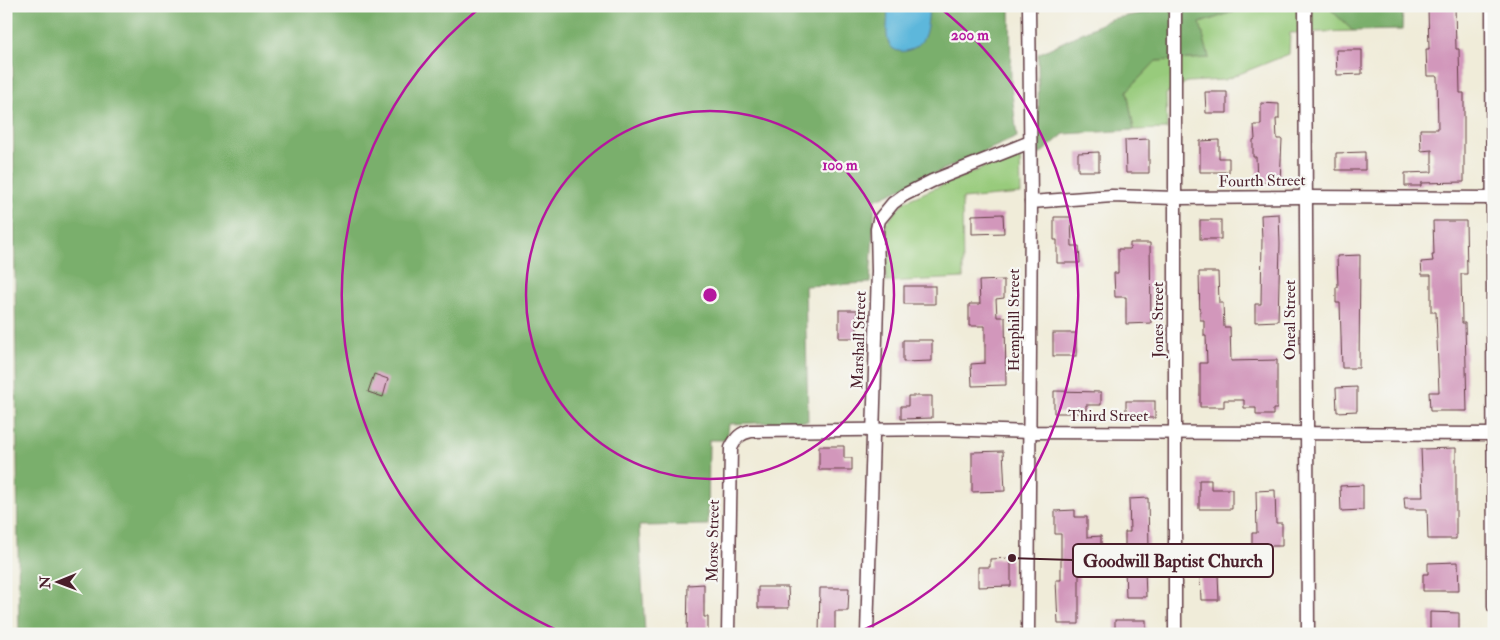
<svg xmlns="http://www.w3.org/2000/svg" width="1500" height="640" viewBox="0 0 1500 640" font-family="'IM FELL Double Pica',serif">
<rect width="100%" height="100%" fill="#f6f6f2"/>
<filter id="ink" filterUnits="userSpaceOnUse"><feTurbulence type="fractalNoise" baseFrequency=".02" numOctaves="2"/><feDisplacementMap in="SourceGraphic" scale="10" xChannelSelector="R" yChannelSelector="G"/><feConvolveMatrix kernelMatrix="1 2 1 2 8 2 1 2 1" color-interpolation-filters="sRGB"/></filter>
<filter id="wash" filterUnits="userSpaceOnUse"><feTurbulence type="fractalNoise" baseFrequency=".0096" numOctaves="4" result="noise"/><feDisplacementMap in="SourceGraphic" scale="20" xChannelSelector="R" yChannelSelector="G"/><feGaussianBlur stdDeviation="1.12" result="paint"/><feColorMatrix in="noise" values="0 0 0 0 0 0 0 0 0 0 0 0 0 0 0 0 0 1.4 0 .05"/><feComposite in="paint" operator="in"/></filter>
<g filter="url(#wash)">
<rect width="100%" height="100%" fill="#f0ecd9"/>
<g fill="#98cb7c" stroke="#717554">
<polygon points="1251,6 1327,6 1353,31 1290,33 1289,54 1224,80 1187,82 1166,94 1167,129 1134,130 1127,91 1156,61 1209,58 1200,23"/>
<polygon points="1020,152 1021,194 962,199 963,278 886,282 886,223 905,201"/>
</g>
<g fill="#7aaf6c" stroke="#62674c">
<polygon points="12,6 1010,6 1011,84 1017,137 875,200 870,283 805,286 808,421 729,424 727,440 709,440 708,525 639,526 645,634 19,634"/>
<polygon points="1182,6 1251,6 1200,23 1209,58 1156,61 1127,91 1134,130 1064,134 1039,155 1038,54 1111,19"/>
<polygon points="1327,6 1403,6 1402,30 1353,31"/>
</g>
<path fill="#5db7db" stroke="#546b83" d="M887,6H929C928,16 928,28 924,37C918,51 894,59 888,41C885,32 889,17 887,6Z"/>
<g id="blocks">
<g fill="#d297bb">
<polygon points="1455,6 1456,49 1459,49 1460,93 1464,93 1464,182 1421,183 1421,186 1405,186 1405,173 1432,172 1432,150 1421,151 1420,129 1438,129 1437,76 1427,76 1426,49 1429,49 1428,7"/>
<polygon points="1336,50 1362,50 1362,74 1337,75"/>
<polygon points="1205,92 1227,92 1227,113 1206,113"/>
<polygon points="1261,103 1279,104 1279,119 1276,119 1277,139 1282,139 1280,182 1257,182 1256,157 1253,157 1253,140 1255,139 1254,125 1261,125"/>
<polygon points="1149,139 1149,173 1126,173 1125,140"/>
<polygon points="1219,140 1219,158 1229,158 1229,172 1200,172 1200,141"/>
<polygon points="1099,152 1099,171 1078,171 1078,153"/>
<polygon points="1365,152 1365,170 1336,170 1336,153"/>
<polygon points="1003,214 1004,233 972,234 972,215"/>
<polygon points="1279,214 1280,244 1278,321 1255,322 1255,304 1261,304 1262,239 1261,215"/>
<polygon points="1054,217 1071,217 1072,246 1079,246 1080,263 1057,263 1057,240 1054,240"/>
<rect x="1200" y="220" width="21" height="19"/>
<polygon points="1433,221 1466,221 1467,274 1461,274 1462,323 1465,323 1467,411 1430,411 1429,392 1439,392 1436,312 1431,312 1431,275 1422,275 1421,262 1433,261 1432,255 1434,255"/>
<polygon points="1130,243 1150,243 1151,323 1126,324 1126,297 1115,297 1114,273 1118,273 1118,249 1130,249"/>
<polygon points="1360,255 1359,368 1342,368 1340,303 1336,303 1336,287 1338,287 1337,256"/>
<polygon points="1199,272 1218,272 1219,303 1223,303 1224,327 1230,327 1231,361 1277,360 1277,409 1273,409 1273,415 1256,415 1256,408 1244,408 1244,400 1224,400 1224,407 1200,407 1200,363 1207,363 1206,336 1204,336 1204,320 1200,320"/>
<polygon points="1004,280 1004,298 996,299 997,317 1005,317 1006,385 972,386 971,364 985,363 985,326 969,326 969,304 980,304 979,281"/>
<rect x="904" y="286" width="31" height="18"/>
<rect x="839" y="310" width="18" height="28"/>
<rect x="1053" y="333" width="23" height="23"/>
<polygon points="903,340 932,340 932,361 903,362"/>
<polygon points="374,374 388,379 383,397 368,392"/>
<polygon points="1357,387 1357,411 1337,412 1336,388"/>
<polygon points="1054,391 1101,392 1101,405 1086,405 1086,413 1054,413"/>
<polygon points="908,396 932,396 932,418 901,419 901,406 908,406"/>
<rect x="1126" y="401" width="29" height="17"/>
<polygon points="819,446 844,446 844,458 852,458 852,470 819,470"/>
<polygon points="1456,448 1456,539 1428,539 1427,509 1405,509 1404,497 1423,497 1421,449"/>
<polygon points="1003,451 1005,491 972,492 972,452"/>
<polygon points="1199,480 1211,480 1211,489 1232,489 1232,509 1199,509"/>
<polygon points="1363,485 1363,510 1341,511 1340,486"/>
<polygon points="1275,490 1276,523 1282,523 1282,546 1252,546 1252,533 1257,533 1256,491"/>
<polygon points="1148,498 1149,549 1148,549 1148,569 1145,569 1146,597 1126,597 1125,569 1110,570 1110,555 1125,555 1125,532 1130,532 1129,499"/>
<polygon points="1075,510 1075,517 1087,517 1087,537 1101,536 1101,547 1079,548 1079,624 1058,624 1056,580 1061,580 1061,534 1055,534 1055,511"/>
<polygon points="1011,558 1011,586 978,587 978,567 990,567 990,559"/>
<polygon points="1458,562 1459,591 1423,591 1423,574 1428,574 1428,563"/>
<polygon points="1218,574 1219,600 1201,600 1200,575"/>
<polygon points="704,584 704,617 708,617 708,634 687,634 688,585"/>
<polygon points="758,587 788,587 789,608 758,608"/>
<polygon points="820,588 849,588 848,611 835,611 835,634 819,634"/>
<polygon points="1430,612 1459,613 1459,634 1430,634"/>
<rect x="1115" y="620" width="31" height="14"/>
</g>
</g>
</g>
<g filter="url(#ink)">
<use href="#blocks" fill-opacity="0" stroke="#633e45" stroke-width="1"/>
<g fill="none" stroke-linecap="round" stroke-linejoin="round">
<g stroke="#633e45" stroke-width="15">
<g id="minor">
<polyline points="1305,6 1308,634"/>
<polyline points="1492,6 1494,607"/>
<polyline points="1031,202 1112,196 1175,198 1306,197 1494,198"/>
<path d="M728,634L731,448C736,438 740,433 751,431L941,429L1029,432L1494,434"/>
<polyline points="867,634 878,271 877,229 879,220 893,203 904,195 932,181 1030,142"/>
<polyline points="1028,634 1031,202 1029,6"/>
<polyline points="1175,634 1175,6"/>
</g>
</g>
<use href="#minor" stroke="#fff" stroke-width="12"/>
</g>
</g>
<g fill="none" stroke="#b5179e" stroke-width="2.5">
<circle cx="710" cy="295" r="184"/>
<path d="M566 634A368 368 0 0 1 481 7M939 7A368 368 0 0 1 854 634"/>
</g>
<g text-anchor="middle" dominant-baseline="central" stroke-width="4.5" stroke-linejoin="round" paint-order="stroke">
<g font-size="16" fill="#4a1f2b" stroke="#f6f6f2">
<text transform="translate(1262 181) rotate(-1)">Fourth Street</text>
<text transform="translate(1014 320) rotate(-90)">Hemphill Street</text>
<text transform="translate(1158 320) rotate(-90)">Jones Street</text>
<text transform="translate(1290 320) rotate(-90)">Oneal Street</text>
<text transform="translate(859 340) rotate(-88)">Marshall Street</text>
<text x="1108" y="416">Third Street</text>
<text transform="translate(713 541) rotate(-89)">Morse Street</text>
</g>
</g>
<circle cx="710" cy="295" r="8" fill="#b5179e" stroke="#f6f6f2" stroke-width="2.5"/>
<g font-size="15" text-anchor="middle" font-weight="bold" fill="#b5179e" stroke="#f6f6f2" stroke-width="4.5" stroke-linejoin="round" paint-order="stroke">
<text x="970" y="40">200 m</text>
<text x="840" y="170">100 m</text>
</g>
<path fill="none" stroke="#4a1f2b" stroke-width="2" d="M1012 558L1073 560"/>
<circle fill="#4a1f2b" stroke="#f6f6f2" stroke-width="2" cx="1012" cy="558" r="5"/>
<rect fill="#f6f6f2" stroke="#4a1f2b" stroke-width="2" x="1073" y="544" width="200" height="33" rx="5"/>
<g font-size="18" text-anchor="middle" font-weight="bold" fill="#4a1f2b">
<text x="1173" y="567">Goodwill Baptist Church</text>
</g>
<rect width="1500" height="640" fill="none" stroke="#f6f6f2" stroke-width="25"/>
<g transform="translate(58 582) rotate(269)" stroke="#f6f6f2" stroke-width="4" paint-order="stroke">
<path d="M0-4L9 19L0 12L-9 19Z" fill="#4a1f2b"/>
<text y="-8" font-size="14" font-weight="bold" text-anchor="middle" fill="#4a1f2b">N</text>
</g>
</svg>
